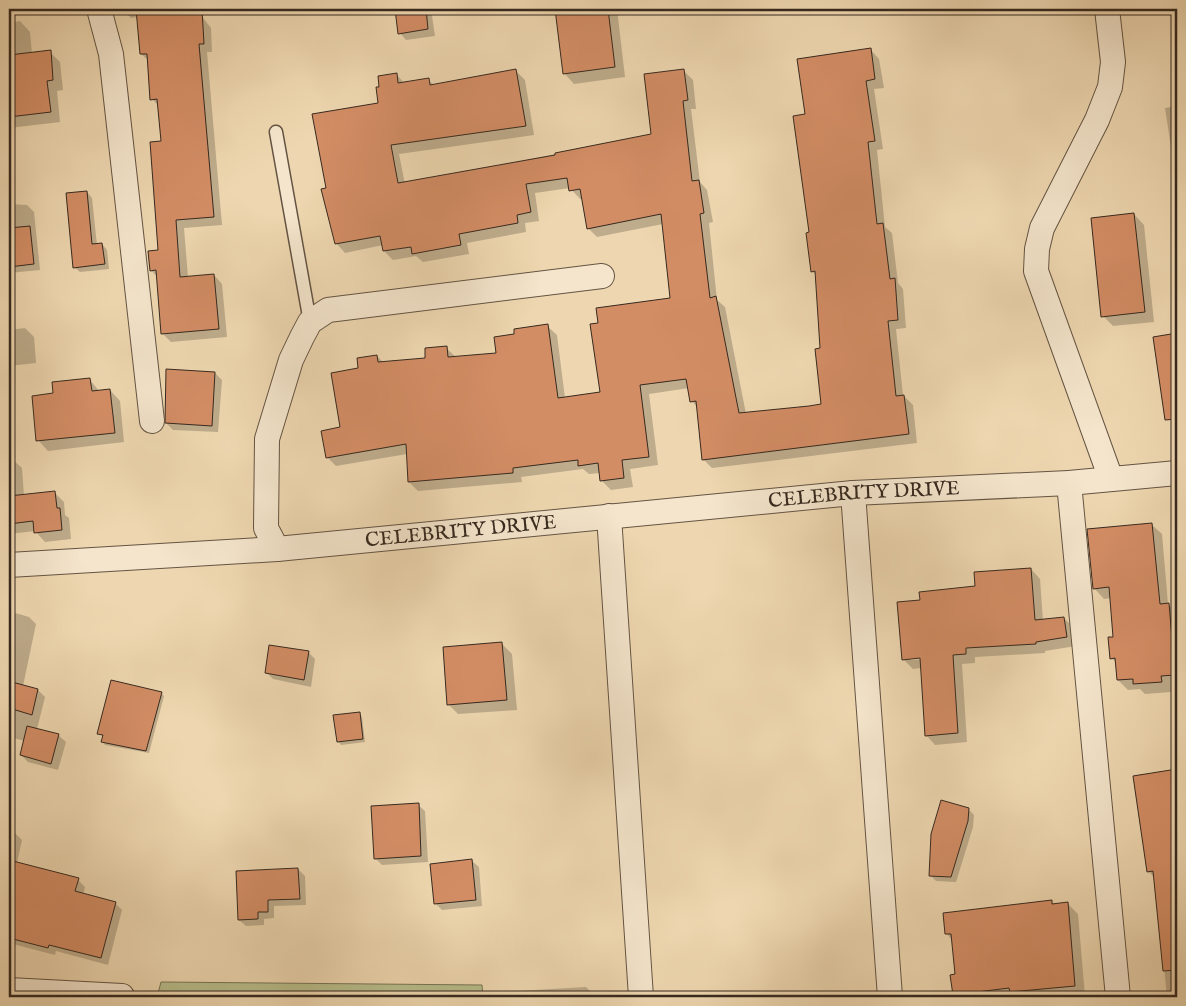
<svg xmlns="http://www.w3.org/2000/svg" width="1186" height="1006" viewBox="0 0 1186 1006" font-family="'IM FELL English',serif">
<rect width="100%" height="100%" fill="#eed7b0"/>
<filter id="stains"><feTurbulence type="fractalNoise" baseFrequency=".004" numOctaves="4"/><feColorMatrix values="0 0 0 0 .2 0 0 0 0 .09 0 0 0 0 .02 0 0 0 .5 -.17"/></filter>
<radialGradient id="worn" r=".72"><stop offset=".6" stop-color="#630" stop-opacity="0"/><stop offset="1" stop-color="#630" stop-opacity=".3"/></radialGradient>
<polygon fill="#b8be8c" stroke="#777456" points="161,982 482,985 483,997 157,997"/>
<g fill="#0003" fill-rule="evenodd">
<polygon points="122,9 196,9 211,28 212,52 207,52 222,225 184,228 188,277 214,275 222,284 227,337 171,342 162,333 158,278 151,270 159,251 162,142 159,106 152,99 149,61 141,54 138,17 131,18"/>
<polygon points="396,9 431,9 435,36 406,40 400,33"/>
<polygon points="556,9 617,9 625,77 574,84 564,73"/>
<polygon points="20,21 30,32 32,54 50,52 60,62 63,90 57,91 60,122 9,128 9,23"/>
<polygon points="870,49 879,59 884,88 874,89 883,149 877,150 885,227 892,233 898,283 903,289 906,328 896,329 903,395 913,405 917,443 712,468 703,459 697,407 692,401 689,388 649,394 658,465 630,469 633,487 611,490 602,481 601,473 589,474 583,469 521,477 522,482 418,491 409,482 407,454 336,466 327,457 342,428 360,369 377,356 384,363 427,360 446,348 456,357 497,354 516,335 547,326 557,335 565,398 601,393 599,324 671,299 663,224 597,237 588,228 583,199 580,199 570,188 535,193 539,221 525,223 526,232 467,243 469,254 423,262 416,256 393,260 384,251 383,245 345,253 336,243 327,189 397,75 405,84 428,80 434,85 516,71 525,80 534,135 399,154 405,184 652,135 684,71 693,80 696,109 691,109 700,182 707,190 713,222 709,223 717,300 725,307 746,414 822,405 822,349 817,276 812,271 807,115"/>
<polygon points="1177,106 1177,159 1172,154 1165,108"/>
<polygon points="87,192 92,198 97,245 102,244 107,250 109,269 80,272 74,267"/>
<polygon points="9,204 27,205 34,212 40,270 9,273"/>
<polygon points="1134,214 1144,225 1154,322 1113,326 1103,316"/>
<polygon points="25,328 34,337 36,363 9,366 9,330"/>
<polygon points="1177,335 1177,393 1169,394 1154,338"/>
<polygon points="215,373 222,380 218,432 173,430 166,423"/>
<polygon points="90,380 100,392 110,390 120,401 124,442 48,451 38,440"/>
<polygon points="9,459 12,459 22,468 24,496 55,493 64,502 65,515 69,518 71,539 45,542 35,531 9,534"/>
<polygon points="1151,524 1162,534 1168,604 1177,613 1177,686 1171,686 1171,692 1145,694 1140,689 1128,690 1118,680 1117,663 1111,658 1115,638 1111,598 1104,599 1094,588"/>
<path d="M1031,569L1040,579L1043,621L1064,618L1073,627L1076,646L1045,651V653L975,657V663L962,664L967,742L935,745L926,735L921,668L913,669L903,659L921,601L976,588ZM926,656V659L910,660V658Z"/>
<polygon points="12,612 29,617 36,624 23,686 38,690 45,697 37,729 58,735 66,742 58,770 28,762 21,755 25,741 9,737 9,625"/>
<polygon points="502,644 512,654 517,710 458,714 448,704"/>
<polygon points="308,652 315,659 311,687 273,679 266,672"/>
<polygon points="161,693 164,696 149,753 105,745 102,741 104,737 98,733"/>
<polygon points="359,714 362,717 365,742 341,745 338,741"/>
<polygon points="1177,770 1177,997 1167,997 1155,878 1148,871 1134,777"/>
<polygon points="418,805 425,811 428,862 382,865 375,858"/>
<polygon points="968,809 974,815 973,827 956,882 936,881 930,875"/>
<polygon points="9,832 15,833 22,840 17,863 78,880 85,887 83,895 115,903 122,910 108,965 56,951 55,955 9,943"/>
<polygon points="472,861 479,867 482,906 442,910 436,904"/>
<polygon points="298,869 305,876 306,905 274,906 274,918 264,919 264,925 246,926 239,920"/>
<polygon points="1051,901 1055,905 1068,904 1078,914 1085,996 956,997 954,995 957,975 952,940 947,934"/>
<polygon points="586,987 596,997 498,997 498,992"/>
</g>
<g fill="#d38d65" stroke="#36291f">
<polygon points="136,9 202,9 204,44 199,44 214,217 176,220 180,277 214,274 219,329 161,334 156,270 150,271 148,251 158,250 150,142 161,141 157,99 150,100 147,54 140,54"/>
<polygon points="395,9 426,9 428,29 398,34"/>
<polygon points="555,9 608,9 615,67 563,74"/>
<polygon points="871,48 875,79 866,81 875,141 868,142 877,224 883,223 890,279 895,278 898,320 888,321 896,396 904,395 909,434 702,460 696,401 690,402 686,379 640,385 649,457 622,460 624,478 600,481 598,463 578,466 578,460 513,468 513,473 408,482 406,444 326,458 321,431 340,427 331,373 358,368 357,358 377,355 378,362 425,358 425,348 447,346 448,357 496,353 494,337 514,334 514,329 548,324 558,398 600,392 590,324 598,323 596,308 670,298 661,214 587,229 580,189 569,191 567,178 526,184 531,212 517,215 518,223 459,234 461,245 412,254 411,247 383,251 380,236 335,244 321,189 326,188 312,114 378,103 376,87 379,87 378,76 397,73 398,83 429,78 430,85 516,69 526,126 391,145 398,183 555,155 555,153 651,134 644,74 684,69 688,100 683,101 692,181 699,180 704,213 700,214 710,298 716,296 739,413 809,406 821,404 815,349 820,348 815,271 811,272 806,233 809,232 793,116 805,114 797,59"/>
<polygon points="51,50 53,80 47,81 51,112 9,117 9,55"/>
<polygon points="87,191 92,244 102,243 105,264 73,268 66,193"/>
<polygon points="1134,213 1145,312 1101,317 1091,218"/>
<polygon points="30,226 34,264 9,267 9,228"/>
<polygon points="1177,333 1177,419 1165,420 1153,337"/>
<polygon points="166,369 215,372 212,426 165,423"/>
<polygon points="90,378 92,391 110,389 115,433 36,441 32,396 53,393 52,382"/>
<polygon points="55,491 57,508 60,508 62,530 34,533 33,521 9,524 9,496"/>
<polygon points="1152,523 1160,604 1169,603 1175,675 1161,676 1162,682 1133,684 1133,679 1117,680 1115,658 1110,659 1108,637 1113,637 1109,587 1093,589 1087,529"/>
<polygon points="1031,568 1035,620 1064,617 1067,637 1036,642 1036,644 966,648 966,654 953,655 958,733 925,736 920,658 902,660 897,602 920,600 919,592 975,586 974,572"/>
<polygon points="502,642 507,700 447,705 443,647"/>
<polygon points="269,645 309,651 304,680 265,673"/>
<polygon points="111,680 162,692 146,751 101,742 103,735 97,734"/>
<polygon points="12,682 38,689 32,715 9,708"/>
<polygon points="360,712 363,739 337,742 333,715"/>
<polygon points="27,726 59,734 51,764 20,755"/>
<polygon points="1177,769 1177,970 1163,971 1153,871 1147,872 1133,776"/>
<polygon points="941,800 969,808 968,821 951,877 929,876 931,834"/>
<polygon points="419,803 421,856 374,859 371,806"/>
<polygon points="472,859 476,900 434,904 430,864"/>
<polygon points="9,860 79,878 75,891 116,902 101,958 49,945 48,948 9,938"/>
<polygon points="298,868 300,899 268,900 268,912 258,912 258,919 238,920 236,871"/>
<polygon points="1052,900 1052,904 1068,902 1075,986 1010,992 1009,988 953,995 950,975 955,974 951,934 945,934 943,913"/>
</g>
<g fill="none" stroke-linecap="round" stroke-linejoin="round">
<g stroke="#645443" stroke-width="15">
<polyline id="lane" points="276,132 310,322"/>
</g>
<g stroke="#645443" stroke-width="26">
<g id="street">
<polyline points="99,9 111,54 152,421"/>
<polyline points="1107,9 1113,62 1110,87 1097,120 1042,228 1037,249 1036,271 1111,479"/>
<path id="s1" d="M602,276L328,310L310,322L302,337L291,360L267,439L266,528L277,549L853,493L1069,483L1177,473"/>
<polyline points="1069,483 1118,997"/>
<polyline points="853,493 890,997"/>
<polyline points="609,516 641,997"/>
<polyline points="9,565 277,549"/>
<polyline points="9,990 122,996"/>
</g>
</g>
<use href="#lane" stroke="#f4e5cc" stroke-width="12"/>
<use href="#street" stroke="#f4e5cc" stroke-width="24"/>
</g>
<g text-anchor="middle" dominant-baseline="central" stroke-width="4.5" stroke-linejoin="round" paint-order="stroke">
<g font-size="20" fill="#36291f" stroke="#f4e5cc">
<text stroke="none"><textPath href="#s1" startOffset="1125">CELEBRITY DRIVE</textPath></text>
<text stroke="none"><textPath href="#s1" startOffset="720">CELEBRITY DRIVE</textPath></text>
</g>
</g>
<rect width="1186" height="1006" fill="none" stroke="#eed7b0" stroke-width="30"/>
<rect x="10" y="10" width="1166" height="986" fill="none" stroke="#36291f" stroke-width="2.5"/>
<rect x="15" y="15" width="1156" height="976" fill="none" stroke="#36291f"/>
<rect width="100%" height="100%" filter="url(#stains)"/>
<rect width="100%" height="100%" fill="url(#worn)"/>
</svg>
